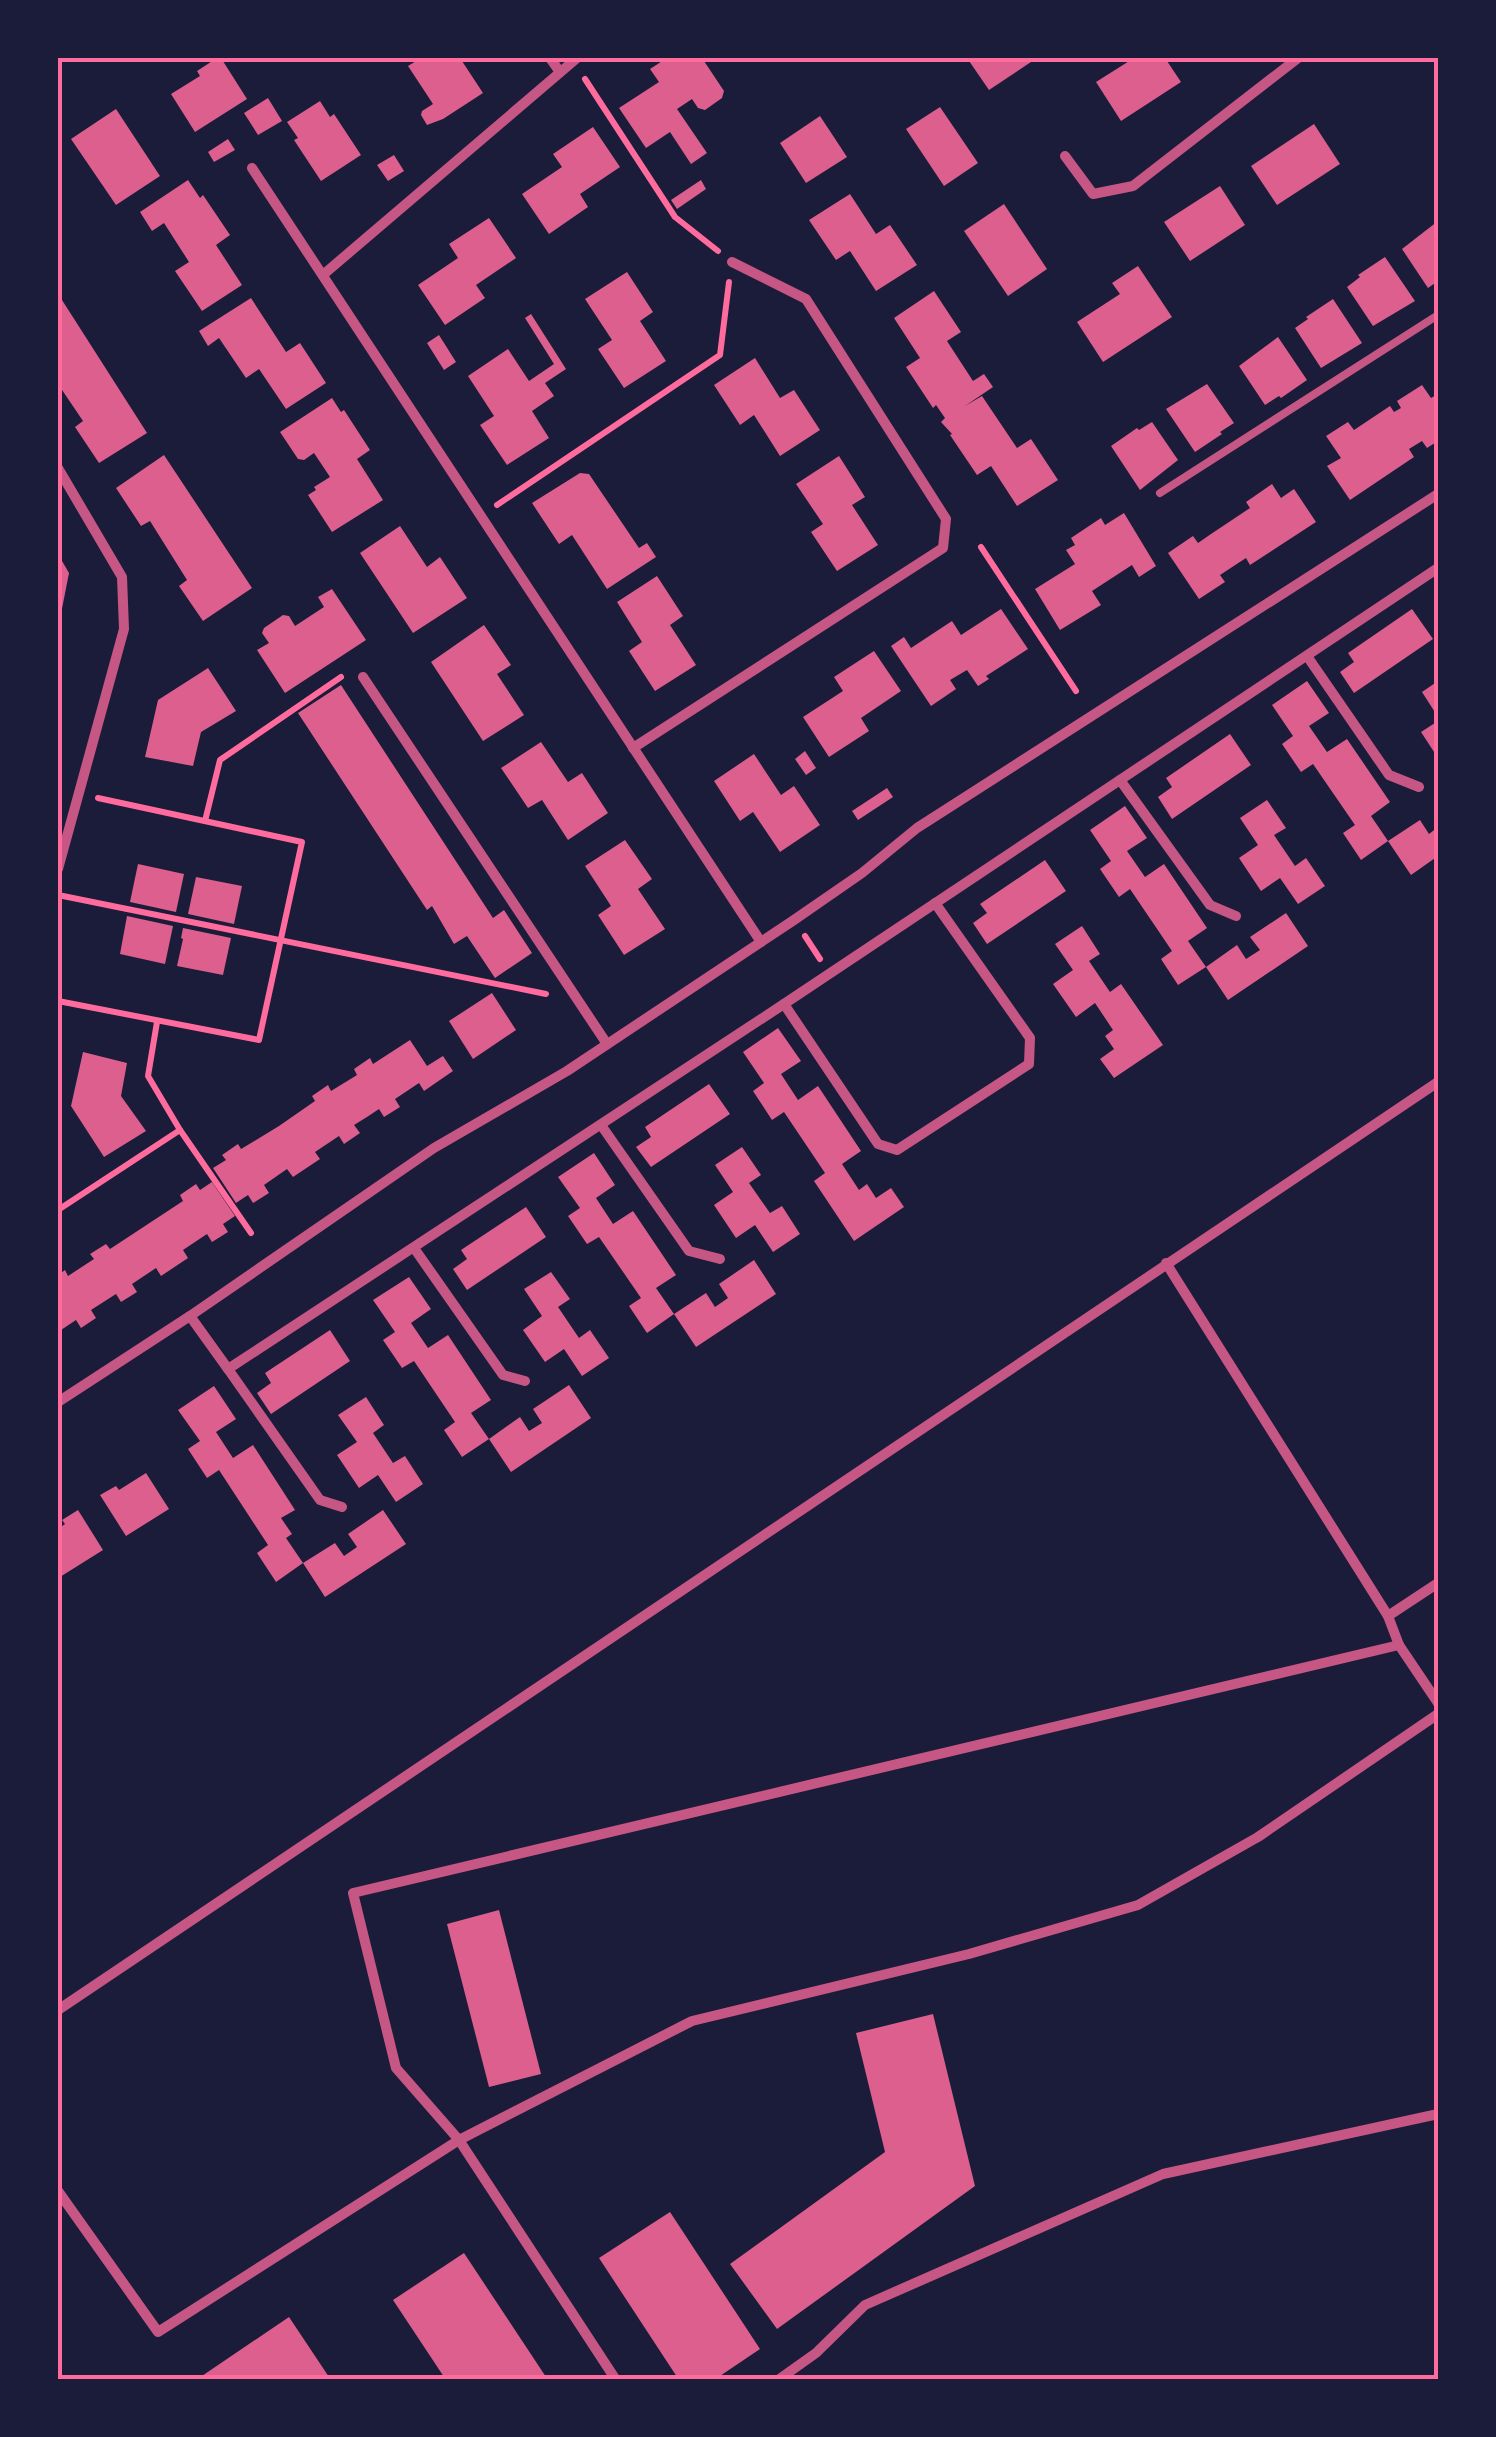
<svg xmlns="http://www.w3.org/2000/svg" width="1496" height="2437" viewBox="0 0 1496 2437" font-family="Arial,sans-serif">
<rect width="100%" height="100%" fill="#1b1b3a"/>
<g fill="#dd5f8e">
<polygon points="217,58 221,58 247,99 195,132 171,94 200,76 197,71"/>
<polygon points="421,58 460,58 483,93 443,119 427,125 421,115 422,111 433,104 408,66"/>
<polygon points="667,58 702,58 724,91 722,98 705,110 698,108 692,99 677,109 707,153 691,164 670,132 646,148 619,108 659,82 650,69"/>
<polygon points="967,58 1037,58 989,90"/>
<polygon points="1134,58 1165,58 1181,82 1121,121 1096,82"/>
<polygon points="268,98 282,121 258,135 244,113"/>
<polygon points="320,101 330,117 334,114 361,155 321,181 294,140 298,138 287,122"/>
<polygon points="940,107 978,163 944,186 906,129"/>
<polygon points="116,109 160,176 116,205 71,139"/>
<polygon points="820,116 847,157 806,183 780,143"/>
<polygon points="1314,124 1340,164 1277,205 1251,166"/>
<polygon points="593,127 620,167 580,194 588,207 549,234 522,194 562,167 553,154"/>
<polygon points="228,139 235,150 214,162 208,152"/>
<polygon points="394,155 404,171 388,181 377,165"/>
<polygon points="188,180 200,198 203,195 230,235 216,245 242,285 202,311 175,271 189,262 164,223 152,231 140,212"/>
<polygon points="701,180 706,189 677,209 671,200"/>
<polygon points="1220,186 1245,225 1190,261 1164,222"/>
<polygon points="850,194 876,234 890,225 917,265 876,291 850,251 836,260 809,220"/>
<polygon points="1004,204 1047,269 1008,296 964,231"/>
<polygon points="489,218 516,258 476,285 485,298 445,325 418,285 458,258 449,244"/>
<polygon points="1438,221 1438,281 1428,288 1402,249"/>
<polygon points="1385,257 1415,301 1373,326 1347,287 1360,277 1358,275"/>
<polygon points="1138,266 1172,317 1103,362 1077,322 1120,294 1112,283"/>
<polygon points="627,272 653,312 640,321 666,361 624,388 598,349 612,340 585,299"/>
<polygon points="934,291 961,332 947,341 973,381 984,374 993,387 965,406 982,396 1017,448 1031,439 1058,480 1017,506 991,466 977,475 950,435 952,434 941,422 945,418 936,405 933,408 906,367 920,358 894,318"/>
<polygon points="251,298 286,352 300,343 326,383 286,409 259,369 246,378 219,338 208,346 199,331"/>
<polygon points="1333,299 1362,343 1321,368 1295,328 1308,319 1306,317"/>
<polygon points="62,300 147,433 99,463 75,427 83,421 58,384 58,303"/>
<polygon points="531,314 566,369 545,383 554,396 532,411 549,438 507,465 480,425 494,416 468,376 508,349 529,381 554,364 525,318"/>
<polygon points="439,335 456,362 444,370 427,343"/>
<polygon points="1278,337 1307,380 1281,398 1279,396 1265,405 1239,366"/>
<polygon points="755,358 780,398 794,390 820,430 780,456 754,415 740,425 714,385"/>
<polygon points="1207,384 1234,423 1220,432 1222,434 1195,452 1166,409"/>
<polygon points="1422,385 1431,398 1438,394 1438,441 1427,448 1422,441 1409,449 1414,457 1350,500 1327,466 1341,458 1326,436 1348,422 1354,430 1390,406 1394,412 1401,408 1397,401"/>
<polygon points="332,398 341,412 344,410 370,450 357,459 383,500 332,532 308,495 316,490 314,487 330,477 314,453 304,460 298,459 280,432"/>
<polygon points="1152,422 1178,460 1140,490 1111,446 1137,428 1139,430"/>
<polygon points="164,455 252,588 203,621 179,586 187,580 150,521 141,526 116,488"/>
<polygon points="839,456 865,497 852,505 878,545 837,571 811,532 823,524 796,484"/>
<polygon points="580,473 589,474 639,548 647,543 656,557 607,589 572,535 559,544 532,503"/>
<polygon points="1272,484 1281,498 1294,489 1316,522 1250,565 1246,558 1220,575 1225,582 1199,599 1168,553 1193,536 1198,543 1211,534 1250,508 1246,502"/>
<polygon points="1124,513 1156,566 1139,577 1132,565 1092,591 1101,605 1060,630 1035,589 1075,564 1066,550 1075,545 1071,538 1101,518 1105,525"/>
<polygon points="400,526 427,567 440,557 467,598 413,633 360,553"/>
<polygon points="58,554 69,573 59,624 58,624"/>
<polygon points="657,576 683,616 670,625 696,665 655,691 629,651 642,642 617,602"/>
<polygon points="332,589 366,640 285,693 257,650 269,643 262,633 264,628 283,615 289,616 295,626 324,607 318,597"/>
<polygon points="1001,609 1028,649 986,676 989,679 978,686 967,670 950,680 956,689 931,706 891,646 904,637 911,648 952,621 961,635"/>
<polygon points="1412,609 1433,639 1354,693 1340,672 1354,662 1348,653"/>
<polygon points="484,625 511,665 497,674 524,715 483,741 431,662"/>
<polygon points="874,651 901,691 861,718 869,731 829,757 803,717 843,691 834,677"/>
<polygon points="208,668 236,711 201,732 193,766 145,757 158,700"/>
<polygon points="1307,681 1329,713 1309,726 1327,752 1347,739 1390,802 1371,816 1388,841 1420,820 1429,834 1438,827 1438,856 1411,875 1388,841 1361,860 1343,833 1355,825 1313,764 1301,772 1282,744 1293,736 1272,705"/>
<polygon points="1438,681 1438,717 1422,692"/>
<polygon points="341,685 493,918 504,910 532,953 495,978 467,936 454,944 432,906 427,910 298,713"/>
<polygon points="1438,721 1438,758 1421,732"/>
<polygon points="1230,734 1251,765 1172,819 1158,797 1172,787 1166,778"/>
<polygon points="541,742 568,782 582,773 608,813 568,840 542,800 528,808 501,768"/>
<polygon points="805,751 816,768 806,775 795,759"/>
<polygon points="754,754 781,795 794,786 820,825 780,852 753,812 740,821 714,781"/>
<polygon points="887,788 893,797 858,820 852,811"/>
<polygon points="1267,800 1286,828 1274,835 1295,866 1306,858 1325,886 1298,904 1280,878 1261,891 1239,858 1258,845 1240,818"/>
<polygon points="1125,806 1147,838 1127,851 1145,877 1164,864 1207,928 1188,941 1206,967 1178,985 1161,959 1172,951 1130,889 1119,897 1100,869 1111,861 1090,830"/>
<polygon points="625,840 652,879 638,889 665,929 624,955 598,915 611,906 585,866"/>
<polygon points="1045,860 1066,891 987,944 973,923 987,913 980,904"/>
<polygon points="138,864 184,874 176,912 130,902"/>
<polygon points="196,877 242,886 234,924 188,914"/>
<polygon points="1286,913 1308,946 1228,1000 1206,967 1237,945 1246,959 1260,950 1250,937"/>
<polygon points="127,916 173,926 165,964 120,954"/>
<polygon points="1082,926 1100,954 1089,961 1110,992 1121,984 1163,1045 1114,1078 1100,1059 1114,1049 1105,1036 1113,1030 1095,1003 1076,1017 1053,984 1073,970 1055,944"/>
<polygon points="183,928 231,938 223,975 177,966 183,939 181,938"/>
<polygon points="492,993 516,1030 473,1059 449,1021"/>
<polygon points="778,1028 801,1061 781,1074 798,1100 818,1086 861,1151 842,1164 859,1190 867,1184 876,1198 891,1188 904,1207 854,1241 814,1181 825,1173 784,1112 772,1120 753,1091 764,1083 743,1052"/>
<polygon points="410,1040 427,1066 443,1056 453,1071 424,1091 419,1083 395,1099 400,1107 384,1117 379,1109 367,1117 354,1125 360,1133 344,1144 339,1136 315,1152 320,1159 293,1177 287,1169 264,1185 269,1193 253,1203 248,1195 236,1203 213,1168 226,1160 222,1155 238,1144 241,1149 279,1126 315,1101 312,1096 328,1085 331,1091 357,1075 354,1069 370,1058 373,1064"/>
<polygon points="83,1052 127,1063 121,1096 146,1131 104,1157 71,1106"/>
<polygon points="709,1084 730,1114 651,1167 636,1147 651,1137 645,1127"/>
<polygon points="742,1147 761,1175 749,1183 770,1213 782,1206 800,1234 773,1252 755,1225 736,1238 714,1205 733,1192 715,1165"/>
<polygon points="594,1153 615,1185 596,1198 613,1224 633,1211 676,1275 656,1288 674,1314 647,1333 629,1306 641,1298 599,1237 587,1244 568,1216 580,1208 558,1177"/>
<polygon points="212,1182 235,1216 223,1224 228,1232 212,1242 207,1234 183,1250 188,1258 161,1276 156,1268 132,1284 137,1292 121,1302 116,1294 91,1310 96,1318 81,1328 76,1320 58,1332 58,1275 65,1270 68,1276 94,1259 90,1254 106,1244 110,1249 183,1201 180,1195 196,1184 200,1190"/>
<polygon points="526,1207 546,1237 467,1290 453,1269 467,1259 461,1250"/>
<polygon points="754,1260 776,1294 696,1347 674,1314 706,1293 715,1307 728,1298 719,1284"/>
<polygon points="551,1272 570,1299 558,1307 579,1338 590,1330 609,1358 582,1376 564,1349 545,1362 523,1330 542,1316 524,1289"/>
<polygon points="409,1277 431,1309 411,1323 428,1348 448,1335 491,1400 471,1413 489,1439 462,1457 444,1430 455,1422 414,1361 402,1368 383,1340 395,1332 373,1300"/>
<polygon points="330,1330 350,1361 271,1414 257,1393 271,1383 265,1373"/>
<polygon points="569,1385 591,1418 511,1472 489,1439 520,1417 529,1431 542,1423 533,1409"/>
<polygon points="214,1386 236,1419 216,1432 233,1458 253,1445 295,1510 281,1518 292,1534 286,1538 303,1563 335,1543 344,1556 357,1547 348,1534 383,1510 406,1544 325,1597 303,1563 276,1582 257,1553 268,1545 219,1470 207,1478 188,1449 200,1441 178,1410"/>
<polygon points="366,1397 384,1425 373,1433 393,1463 405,1456 423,1484 396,1502 378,1475 359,1488 337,1455 357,1442 338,1415"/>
<polygon points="146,1473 169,1509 126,1536 100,1495 116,1486 119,1490"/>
<polygon points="78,1510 103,1550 60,1577 58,1573 58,1529 65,1524 62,1520"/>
<polygon points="499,1910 541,2074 489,2087 447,1924"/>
<polygon points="933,2014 975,2186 777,2329 730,2264 885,2152 856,2033"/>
<polygon points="670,2212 760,2349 714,2380 679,2380 599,2258"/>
<polygon points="464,2253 548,2380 446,2380 393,2300"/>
<polygon points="289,2317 331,2380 196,2380"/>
</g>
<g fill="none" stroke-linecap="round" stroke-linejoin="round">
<g stroke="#ff6b9d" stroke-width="6">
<polyline points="585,79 675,217 718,251"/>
<polyline points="497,505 720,355 729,282"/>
<polyline points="981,547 1076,691"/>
<polyline points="205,821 220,760 341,677"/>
<polyline points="58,895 546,994"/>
<polyline points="805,936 820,959"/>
<polyline points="58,1001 259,1040 302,842 98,798"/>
<polyline points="157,1022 148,1076 180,1130 251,1233"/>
<polyline points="58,1210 180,1130"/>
</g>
<polyline stroke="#c65784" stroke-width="8" points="1160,493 1438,315"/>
<g stroke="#c65784" stroke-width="10">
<polyline points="550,58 560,72"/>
<polyline points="1065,156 1093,194 1133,186 1298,58"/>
<polyline points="252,168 761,942"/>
<polyline points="324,274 577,58"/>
<polyline points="58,468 122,577 124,629 58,869"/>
<polyline points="1307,656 1389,775 1419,787"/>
<polyline points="363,677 607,1044"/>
<polyline points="633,748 943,548 946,519 806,299 732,262"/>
<polyline points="1120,780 1210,905 1236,916"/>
<polyline points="784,1004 878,1144 897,1150 1029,1064 1030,1038 935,903"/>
<polyline points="601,1125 689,1251 720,1259"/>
<polyline points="414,1248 503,1375 525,1381"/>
<polyline points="1166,1263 1388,1616 1399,1645 1438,1703"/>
<polyline points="190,1316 228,1369 784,1004 1438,568"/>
<polyline points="228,1369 320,1500 342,1507"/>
<polyline points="58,1402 190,1316 434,1148 567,1071 794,920 862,873 917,828 1438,494"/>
<polyline points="1388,1616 1438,1583"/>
<polyline points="58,2010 1438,1082"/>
<polyline points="58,2191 158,2332 459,2140 692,2021 969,1954 1138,1905 1258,1837 1438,1714"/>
<polyline points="616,2380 459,2140 396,2068 353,1893 1399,1645"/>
<polyline points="778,2380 816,2353 865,2305 1163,2174 1438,2114"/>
</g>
</g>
<rect width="1496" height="2437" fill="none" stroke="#1b1b3a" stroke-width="120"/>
<rect x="60" y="60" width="1376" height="2317" fill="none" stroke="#ff6b9d" stroke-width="4"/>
</svg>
